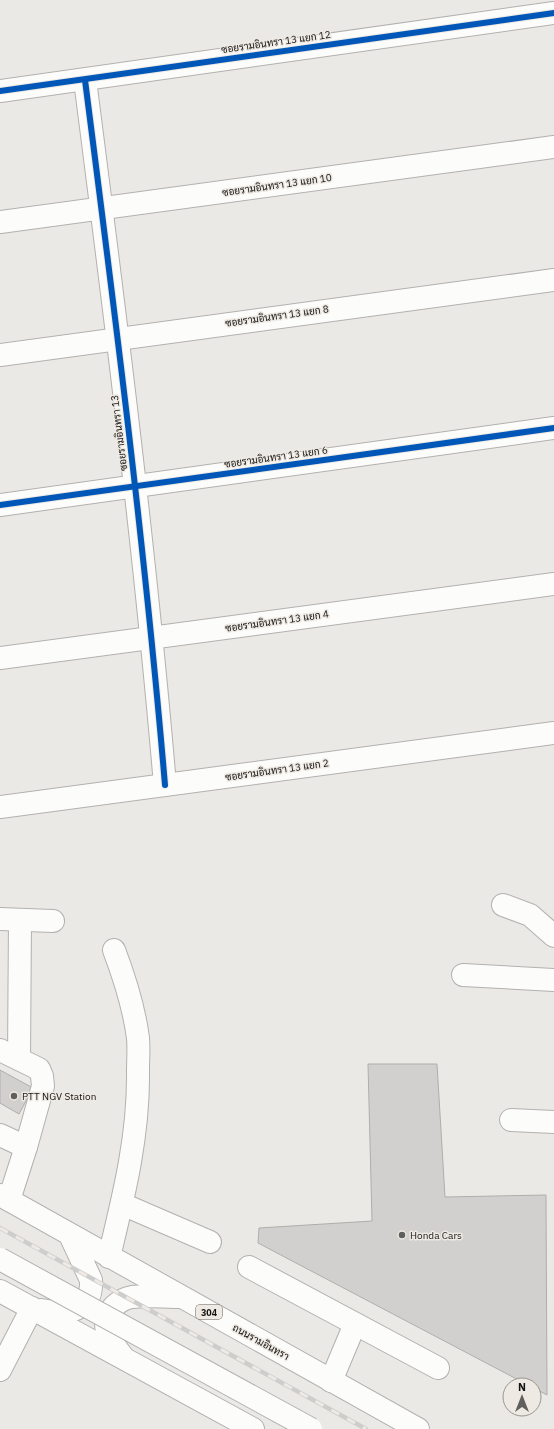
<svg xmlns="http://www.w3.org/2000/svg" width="554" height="1429" viewBox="0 0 554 1429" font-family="'IBM Plex Sans',Sarabun,sans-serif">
<rect width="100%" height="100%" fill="#ebe9e6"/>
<g fill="#d1d0ce" stroke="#afaeab">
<polygon points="368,1064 437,1064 445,1197 546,1195 547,1395 534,1388 534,1385 528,1385 258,1243 259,1228 372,1221"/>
<polygon points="0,1070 33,1088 19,1114 0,1103"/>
</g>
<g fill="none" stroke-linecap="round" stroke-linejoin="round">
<g stroke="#b3b1af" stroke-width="24">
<g id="minor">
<path d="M85,80C115,314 145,549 165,785"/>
<polyline points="0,91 554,13"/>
<polyline points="0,222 554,147"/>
<polyline points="0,355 554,280"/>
<polyline points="0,505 554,428"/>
<polyline points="0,658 554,584"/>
<polyline points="0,807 554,733"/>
<polyline points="503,905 530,915 554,936"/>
<polyline points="0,919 53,921"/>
<polyline points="463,975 554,980"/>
<polyline points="0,1050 39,1069 42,1076 43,1086 26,1147 9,1200"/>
<polyline points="19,1059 20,920"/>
<polyline points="511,1120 554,1122"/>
<polyline points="0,1135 26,1147"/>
<polyline points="122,1204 210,1242"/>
<path d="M109,1257C124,1195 139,1135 138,1071C138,1060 139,1049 138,1038C134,1007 125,979 114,950"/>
<polyline points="249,1267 438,1368"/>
<polyline points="0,1370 32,1308"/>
<polyline points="331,1381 355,1324"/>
</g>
</g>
<g stroke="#b3b1af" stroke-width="24">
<g id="major">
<polyline points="0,1195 418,1429"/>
<polyline points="0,1291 253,1429"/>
<path d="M41,1310C66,1315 93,1312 91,1280L70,1235"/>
<path d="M123,1357C116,1348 106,1336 106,1324C106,1310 120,1299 132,1297C147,1295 164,1297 179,1297"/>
</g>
</g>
<use href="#minor" stroke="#fcfcfb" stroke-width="22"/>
<use href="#major" stroke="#fcfcfb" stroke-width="22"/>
<g stroke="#cdcdcc" stroke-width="4.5">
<polyline id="rail" points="0,1228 366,1429"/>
</g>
<use href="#rail" stroke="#eee9e3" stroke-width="3" stroke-dasharray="9" stroke-linecap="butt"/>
<g stroke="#b3b1af" stroke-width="24" stroke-linecap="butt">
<polyline id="major-bridge" points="0,1259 311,1429"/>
</g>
<use href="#major-bridge" stroke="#fcfcfb" stroke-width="22"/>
<g stroke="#eee9e3" stroke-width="8">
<g id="cycleway">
<path d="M85,80C115,314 145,549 165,785"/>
<polyline points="0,91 554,13"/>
<polyline points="0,505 554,428"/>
</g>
</g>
<use href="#cycleway" stroke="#0057b8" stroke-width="6"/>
</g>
<g fill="#605f5c" stroke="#eee9e3" stroke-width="1.5">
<circle cx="14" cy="1096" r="4"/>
<circle cx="402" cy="1235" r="4"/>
</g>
<g text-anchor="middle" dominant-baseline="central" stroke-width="3" stroke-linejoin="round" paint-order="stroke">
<rect fill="#eee9e3" stroke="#565451" stroke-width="1" x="196" y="1305" width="26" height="14" rx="3"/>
<g font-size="9" font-weight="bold" fill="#151412">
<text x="209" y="1312">304</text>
</g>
<g font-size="10" fill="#151412" stroke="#eee9e3">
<text transform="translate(276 42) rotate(-8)">ซอยรามอินทรา 13 แยก 12</text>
<text transform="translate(277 185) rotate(-8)">ซอยรามอินทรา 13 แยก 10</text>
<text transform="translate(277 316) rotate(-8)">ซอยรามอินทรา 13 แยก 8</text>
<text transform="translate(119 433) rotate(-97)">ซอยรามอินทรา 13</text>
<text transform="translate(276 457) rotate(-8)">ซอยรามอินทรา 13 แยก 6</text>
<text transform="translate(277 621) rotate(-8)">ซอยรามอินทรา 13 แยก 4</text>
<text transform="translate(277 770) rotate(-8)">ซอยรามอินทรา 13 แยก 2</text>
<text transform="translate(261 1342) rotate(29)">ถนนรามอินทรา</text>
</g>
<g font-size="10" fill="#151412" stroke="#eee9e3" text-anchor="start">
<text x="22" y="1096">PTT NGV Station</text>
<text x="410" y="1235">Honda Cars</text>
</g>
</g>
<g transform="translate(522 1397)"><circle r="19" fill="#eee9e3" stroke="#97948f"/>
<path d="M0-3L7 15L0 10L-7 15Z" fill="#605f5c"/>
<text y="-6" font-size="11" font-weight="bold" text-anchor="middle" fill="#151412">N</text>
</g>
</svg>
